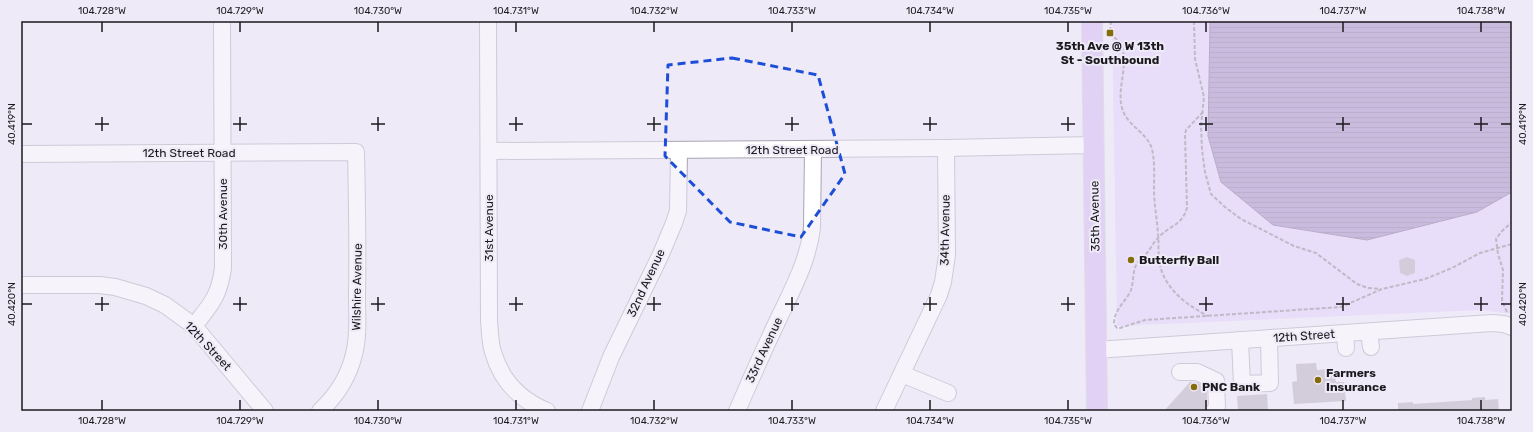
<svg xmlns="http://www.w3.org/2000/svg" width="1533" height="432" viewBox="0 0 1533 432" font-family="Rubik,sans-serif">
<defs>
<pattern id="water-rules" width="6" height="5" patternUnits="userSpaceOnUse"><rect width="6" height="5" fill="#9c84bd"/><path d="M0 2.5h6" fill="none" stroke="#7e6b99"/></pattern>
</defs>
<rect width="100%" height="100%" fill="#efeaf7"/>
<polygon fill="#e2d0fd" points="1112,21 1210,21 1208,136 1477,212 1512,192 1512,314 1479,310 1117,326"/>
<polygon fill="url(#water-rules)" stroke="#76648e" points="1210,21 1512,21 1512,192 1477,212 1367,240 1273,225 1221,182 1208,136"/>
<g fill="#b1acb9">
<polygon points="1407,257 1415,260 1415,273 1407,276 1400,273 1399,260"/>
<polygon points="1316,363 1317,370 1326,369 1326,376 1335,375 1336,382 1344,382 1346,401 1294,404 1292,382 1297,381 1296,364"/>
<polygon points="1190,382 1195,382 1200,384 1207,390 1207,404 1205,411 1164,411"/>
<polygon points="1267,394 1268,411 1238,411 1237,396"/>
<polygon points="1485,397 1485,400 1498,399 1499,411 1398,411 1398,403 1413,402 1413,404 1472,400 1472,398"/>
</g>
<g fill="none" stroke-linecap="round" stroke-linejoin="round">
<g stroke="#a9a4b1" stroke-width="18">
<g id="minor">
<path d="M488,21L489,321C490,331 490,343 493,352C501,380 520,400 547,411"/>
<polyline points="489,151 946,148 1094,145"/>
<path d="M21,154L356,152C357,200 358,248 357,296C357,315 359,336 354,354C349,376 336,396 320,411"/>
<polyline points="21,285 100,285 115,287 146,296 165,305 194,326 265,411"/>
<path d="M194,326C211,304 219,297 223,268L222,21"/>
<polyline points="1369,332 1371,347"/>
<polyline points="1345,333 1346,348"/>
<polyline points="1240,340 1242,384 1270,383 1269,338"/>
<polyline points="1096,350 1492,323 1504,324 1512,327"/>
<polyline points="1180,372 1197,372 1216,381 1217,407 1214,411"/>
<polyline points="902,374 948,393"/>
<polyline points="590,411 611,357 661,254 674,223 678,211 679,151"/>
<path d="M737,411C750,381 763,351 777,322C791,292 808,262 812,228L813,150"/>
<polyline points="884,411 939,295 943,282 947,255 946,148"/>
</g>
</g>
<g stroke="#cdcdce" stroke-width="22">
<polyline id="major" points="1092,21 1097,411"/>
</g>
<g stroke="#848189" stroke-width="2" stroke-dasharray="4 2" stroke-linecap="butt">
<path d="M1111,21L1110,33C1115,38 1121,43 1123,51C1127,69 1117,90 1122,108C1126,125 1147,132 1152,149C1155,162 1154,176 1154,189C1154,204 1157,219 1158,234C1159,242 1158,251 1159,259C1162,287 1185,304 1208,316"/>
<polyline points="1194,21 1195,59 1204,97 1201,126 1202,150 1205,172 1211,194 1225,207 1241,219 1294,246 1316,253 1357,284 1368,288 1381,289"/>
<path d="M1203,112L1186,130L1185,135L1187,208C1182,225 1171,225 1160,236C1154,241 1151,248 1147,253C1144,256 1140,258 1138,262C1131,271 1135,285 1129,294C1123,304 1114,311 1114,324L1117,328H1120L1145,320L1341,307L1382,289L1425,279L1452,268L1480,253L1512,244"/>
<polyline points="1507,312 1502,301 1503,270 1498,254 1496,239 1501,232 1512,222"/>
</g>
<use href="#minor" stroke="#fff" stroke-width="16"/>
<use href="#major" stroke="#cfb3f1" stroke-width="20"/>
</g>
<path d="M0 0H1533V432H0ZM732,58L818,75L845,174L801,237L730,222L665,156L668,65Z" fill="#efeaf7" fill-opacity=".55" fill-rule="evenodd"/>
<path fill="none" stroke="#1d4ed8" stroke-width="3" stroke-dasharray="8 5" stroke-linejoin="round" d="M732,58L818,75L845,174L801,237L730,222L665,156L668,65Z"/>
<path fill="none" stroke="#1c1a1f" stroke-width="1.5" d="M102,22V32M240,22V32M378,22V32M516,22V32M654,22V32M792,22V32M930,22V32M1068,22V32M1206,22V32M1343,22V32M1481,22V32M102,117V131M240,117V131M378,117V131M516,117V131M654,117V131M792,117V131M930,117V131M1068,117V131M1206,117V131M1343,117V131M1481,117V131M22,124H32M95,124H109M233,124H247M371,124H385M509,124H523M647,124H661M785,124H799M923,124H937M1061,124H1075M1199,124H1213M1336,124H1350M1474,124H1488M1501,124H1511M102,297V311M240,297V311M378,297V311M516,297V311M654,297V311M792,297V311M930,297V311M1068,297V311M1206,297V311M1343,297V311M1481,297V311M22,304H32M95,304H109M233,304H247M371,304H385M509,304H523M647,304H661M785,304H799M923,304H937M1061,304H1075M1199,304H1213M1336,304H1350M1474,304H1488M1501,304H1511M102,400V410M240,400V410M378,400V410M516,400V410M654,400V410M792,400V410M930,400V410M1068,400V410M1206,400V410M1343,400V410M1481,400V410"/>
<g fill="#856d09" stroke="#efeaf7" stroke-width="1.5">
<rect x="1106" y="29" width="8" height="8" rx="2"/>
<circle cx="1131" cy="260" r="4"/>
<circle cx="1318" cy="380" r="4"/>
<circle cx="1194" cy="387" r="4"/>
</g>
<g text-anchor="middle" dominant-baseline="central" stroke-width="4" stroke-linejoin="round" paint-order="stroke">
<g font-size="12" font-weight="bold" fill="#1c1a1f" stroke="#efeaf7" text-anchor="start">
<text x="1110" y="46" text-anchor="middle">35th Ave @ W 13th<tspan x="1110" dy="14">St - Southbound</tspan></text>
<text x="1139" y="260">Butterfly Ball</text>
<text x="1326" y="373">Farmers<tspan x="1326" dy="14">Insurance</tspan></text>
<text x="1202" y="387">PNC Bank</text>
</g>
<g font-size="12" fill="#1c1a1f" stroke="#efeaf7">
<text x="792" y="150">12th Street Road</text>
<text x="189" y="153">12th Street Road</text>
<text transform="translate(223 214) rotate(-90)">30th Avenue</text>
<text transform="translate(1095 216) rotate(-91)">35th Avenue</text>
<text transform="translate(489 228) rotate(-90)">31st Avenue</text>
<text transform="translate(945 230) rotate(-89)">34th Avenue</text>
<text transform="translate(646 283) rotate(-65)">32nd Avenue</text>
<text transform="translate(357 287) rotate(-89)">Wilshire Avenue</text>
<text transform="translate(1304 336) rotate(-4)">12th Street</text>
<text transform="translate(208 346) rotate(47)">12th Street</text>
<text transform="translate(764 350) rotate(-65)">33rd Avenue</text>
</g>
</g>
<rect width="1533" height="432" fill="none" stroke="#efeaf7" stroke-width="44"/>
<rect x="22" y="22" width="1489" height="388" fill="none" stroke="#1c1a1f" stroke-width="1.5"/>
<g font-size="10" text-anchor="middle" fill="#1c1a1f">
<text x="102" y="14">104.728°W</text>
<text x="240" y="14">104.729°W</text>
<text x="378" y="14">104.730°W</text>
<text x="516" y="14">104.731°W</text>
<text x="654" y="14">104.732°W</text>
<text x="792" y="14">104.733°W</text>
<text x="930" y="14">104.734°W</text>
<text x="1068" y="14">104.735°W</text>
<text x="1206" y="14">104.736°W</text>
<text x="1343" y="14">104.737°W</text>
<text x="1481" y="14">104.738°W</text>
<text transform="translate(1522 124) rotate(-90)" y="4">40.419°N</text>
<text transform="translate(11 124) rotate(-90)" y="4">40.419°N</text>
<text transform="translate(1522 304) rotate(-90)" y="4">40.420°N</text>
<text transform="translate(11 304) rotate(-90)" y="4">40.420°N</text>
<text x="102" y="424">104.728°W</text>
<text x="240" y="424">104.729°W</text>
<text x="378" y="424">104.730°W</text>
<text x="516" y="424">104.731°W</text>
<text x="654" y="424">104.732°W</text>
<text x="792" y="424">104.733°W</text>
<text x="930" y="424">104.734°W</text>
<text x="1068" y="424">104.735°W</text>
<text x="1206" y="424">104.736°W</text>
<text x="1343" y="424">104.737°W</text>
<text x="1481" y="424">104.738°W</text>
</g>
</svg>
